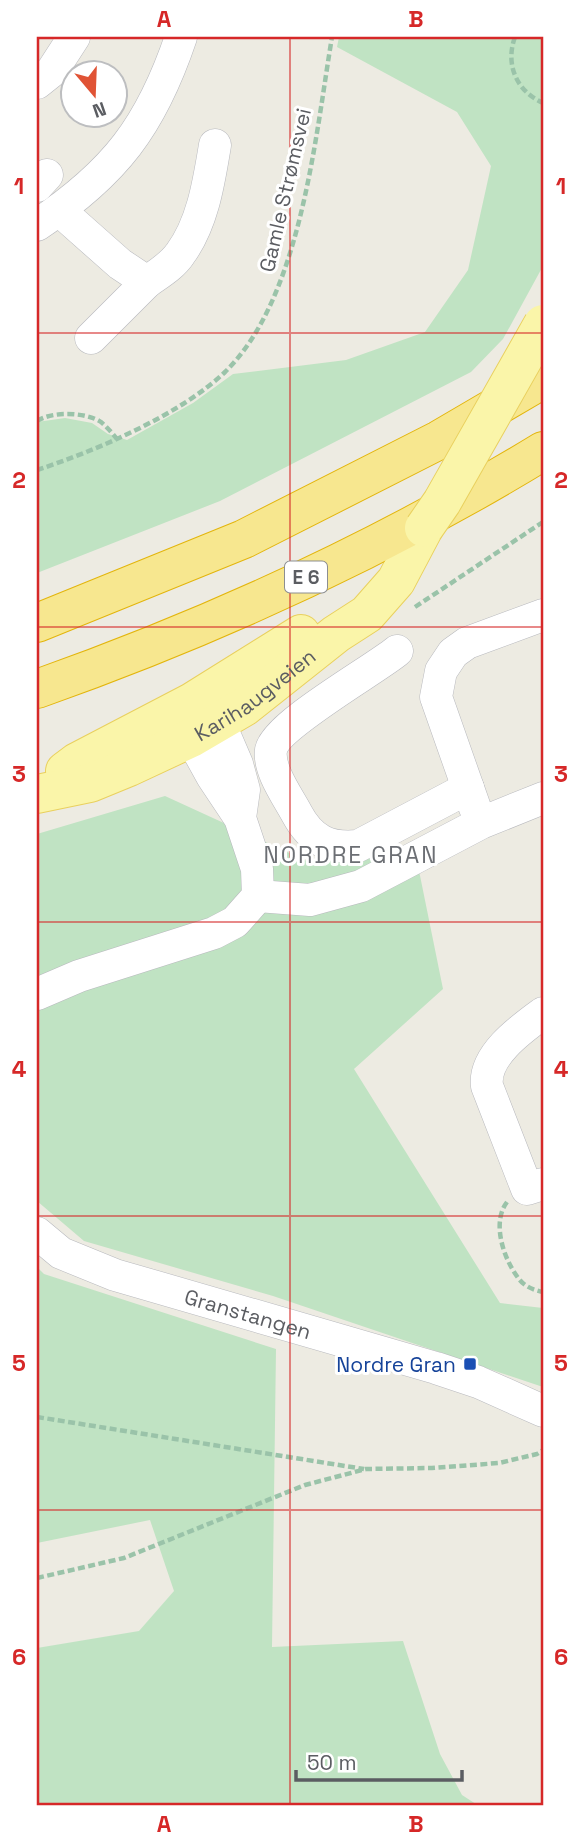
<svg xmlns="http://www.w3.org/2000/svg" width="580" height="1843" viewBox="0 0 580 1843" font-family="'Space Grotesk',sans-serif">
<rect width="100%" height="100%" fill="#edebe2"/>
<g fill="#c0e3c3">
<polygon points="339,37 543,37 543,266 503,339 471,372 220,501 37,573 37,422 65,418 92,423 108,434 127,440 193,403 233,374 346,360 425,332 468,270 491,166 457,112 337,47"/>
<polygon points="165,796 309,862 414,846 443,989 354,1069 500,1303 543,1308 543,1387 273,1296 84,1241 37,1201 37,834"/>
<polygon points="37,1267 44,1274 276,1349 272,1647 403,1641 440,1754 462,1795 479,1806 37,1806 37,1648 139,1631 174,1591 150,1520 37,1543"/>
</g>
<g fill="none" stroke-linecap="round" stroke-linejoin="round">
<g stroke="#b8b9be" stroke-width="33">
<g id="minor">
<polyline points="37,83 52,71 74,37"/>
<polyline points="37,186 47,175"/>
<path d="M59,210L120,264L147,282C158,274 172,266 180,254C203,223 209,181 215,145"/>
<path d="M37,225C115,173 151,126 181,37"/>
<polyline points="91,338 147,282"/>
<path d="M397,651C374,670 276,725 271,750C268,770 288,797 297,814C311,840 329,849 358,846L468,788"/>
<polyline points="475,808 436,697 441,671 453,653 467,643 543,615"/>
<polyline points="258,896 310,900 361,886 481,823 543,798"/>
<polyline points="37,994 79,976 214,933 235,922 258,896 257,869 240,818 212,776 191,738 188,721 192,702 208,710 219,722 237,764 244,790 240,818"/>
<path d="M543,1013C521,1029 483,1056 487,1086L527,1189L543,1184"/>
<path id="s1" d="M37,1233L61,1253L115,1275L436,1368L478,1382L543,1411"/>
</g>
</g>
<g stroke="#e9d05e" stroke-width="40">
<g id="major">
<polyline points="65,771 77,762 192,702 301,634"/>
<path id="s2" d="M37,794L90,783L129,767L191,738L244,707L336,634L367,614L396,581L424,528"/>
</g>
</g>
<g stroke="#e3b50c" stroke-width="40">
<g id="highway">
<polyline points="37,623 244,539 439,440 543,379"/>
<path d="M37,689C212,627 384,548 543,451"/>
</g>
</g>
<g stroke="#9ac3a9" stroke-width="4.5" stroke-dasharray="7 3.5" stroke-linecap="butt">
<path d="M515,37C505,64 516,91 543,103"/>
<path d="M37,421C52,411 86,412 101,422C107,427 112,433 117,439"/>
<path d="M37,470C95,451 180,415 225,372C301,298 315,138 332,37"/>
<polyline points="415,607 543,522"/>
<path d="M507,1202C491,1223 504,1260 519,1279C525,1287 534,1290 543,1292"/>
<polyline points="37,1417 364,1469"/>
<polyline points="37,1578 124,1558 305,1485 366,1469 432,1468 499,1463 537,1454 543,1450"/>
</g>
<use href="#minor" stroke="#fff" stroke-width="32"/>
<use href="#major" stroke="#faf5a9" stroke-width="38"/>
<use href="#highway" stroke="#f7e78f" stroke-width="38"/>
<g stroke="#e9d05e" stroke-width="40" stroke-linecap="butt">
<polyline id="major-bridge" points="424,528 442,502 543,324"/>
</g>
<use href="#major-bridge" stroke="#faf5a9" stroke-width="38"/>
</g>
<path fill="none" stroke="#d62828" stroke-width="2" stroke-opacity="0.55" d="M290,37V1806M37,333H543M37,627H543M37,922H543M37,1216H543M37,1510H543"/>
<rect fill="#1a4fb4" stroke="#fff" stroke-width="2.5" x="463" y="1357" width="14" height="14" rx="3.5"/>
<g text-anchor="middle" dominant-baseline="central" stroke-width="6" stroke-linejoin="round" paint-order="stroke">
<rect fill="#fff" stroke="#8c8e91" stroke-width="2" x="285" y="561.5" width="42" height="31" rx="5"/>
<g font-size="19" font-weight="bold" fill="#5b5d62">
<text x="306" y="577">E 6</text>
</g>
<g font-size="21" fill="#5b5d62" stroke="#fff">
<text transform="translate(285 190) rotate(-77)">Gamle Strømsvei</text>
<text stroke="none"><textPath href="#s2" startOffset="242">Karihaugveien</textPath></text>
<text stroke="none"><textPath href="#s1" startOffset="228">Granstangen</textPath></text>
</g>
<g font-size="21" fill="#164399" stroke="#fff" text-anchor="end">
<text x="456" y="1364">Nordre Gran</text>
</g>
<g font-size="23" letter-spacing="2" fill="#6c6f74" stroke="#fff">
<text x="351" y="855">NORDRE GRAN</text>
</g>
</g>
<rect width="580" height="1843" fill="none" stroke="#ffffff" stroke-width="77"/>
<g transform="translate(94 94) rotate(161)"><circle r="33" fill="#ffffff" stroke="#bdbec0" stroke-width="2"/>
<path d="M0-5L12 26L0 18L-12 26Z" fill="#e05335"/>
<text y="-10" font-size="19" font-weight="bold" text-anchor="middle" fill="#5b5d62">N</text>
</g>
<path d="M296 1770v10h166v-10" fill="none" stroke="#5b5d62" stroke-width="3.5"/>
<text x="307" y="1770" font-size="21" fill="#5b5d62" stroke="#ffffff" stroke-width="5" paint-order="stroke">50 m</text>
<rect x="38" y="38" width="504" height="1766" fill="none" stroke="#d62828" stroke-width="2.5"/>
<g font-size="23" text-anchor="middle" font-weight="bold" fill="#d62828">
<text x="164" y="27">A</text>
<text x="416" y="27">B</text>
<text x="19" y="194">1</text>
<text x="561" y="194">1</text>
<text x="19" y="488">2</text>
<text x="561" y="488">2</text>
<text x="19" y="782">3</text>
<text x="561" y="782">3</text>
<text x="19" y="1077">4</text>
<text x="561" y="1077">4</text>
<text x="19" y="1371">5</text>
<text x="561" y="1371">5</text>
<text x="19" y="1665">6</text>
<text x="561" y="1665">6</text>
<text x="164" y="1832">A</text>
<text x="416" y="1832">B</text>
</g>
</svg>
